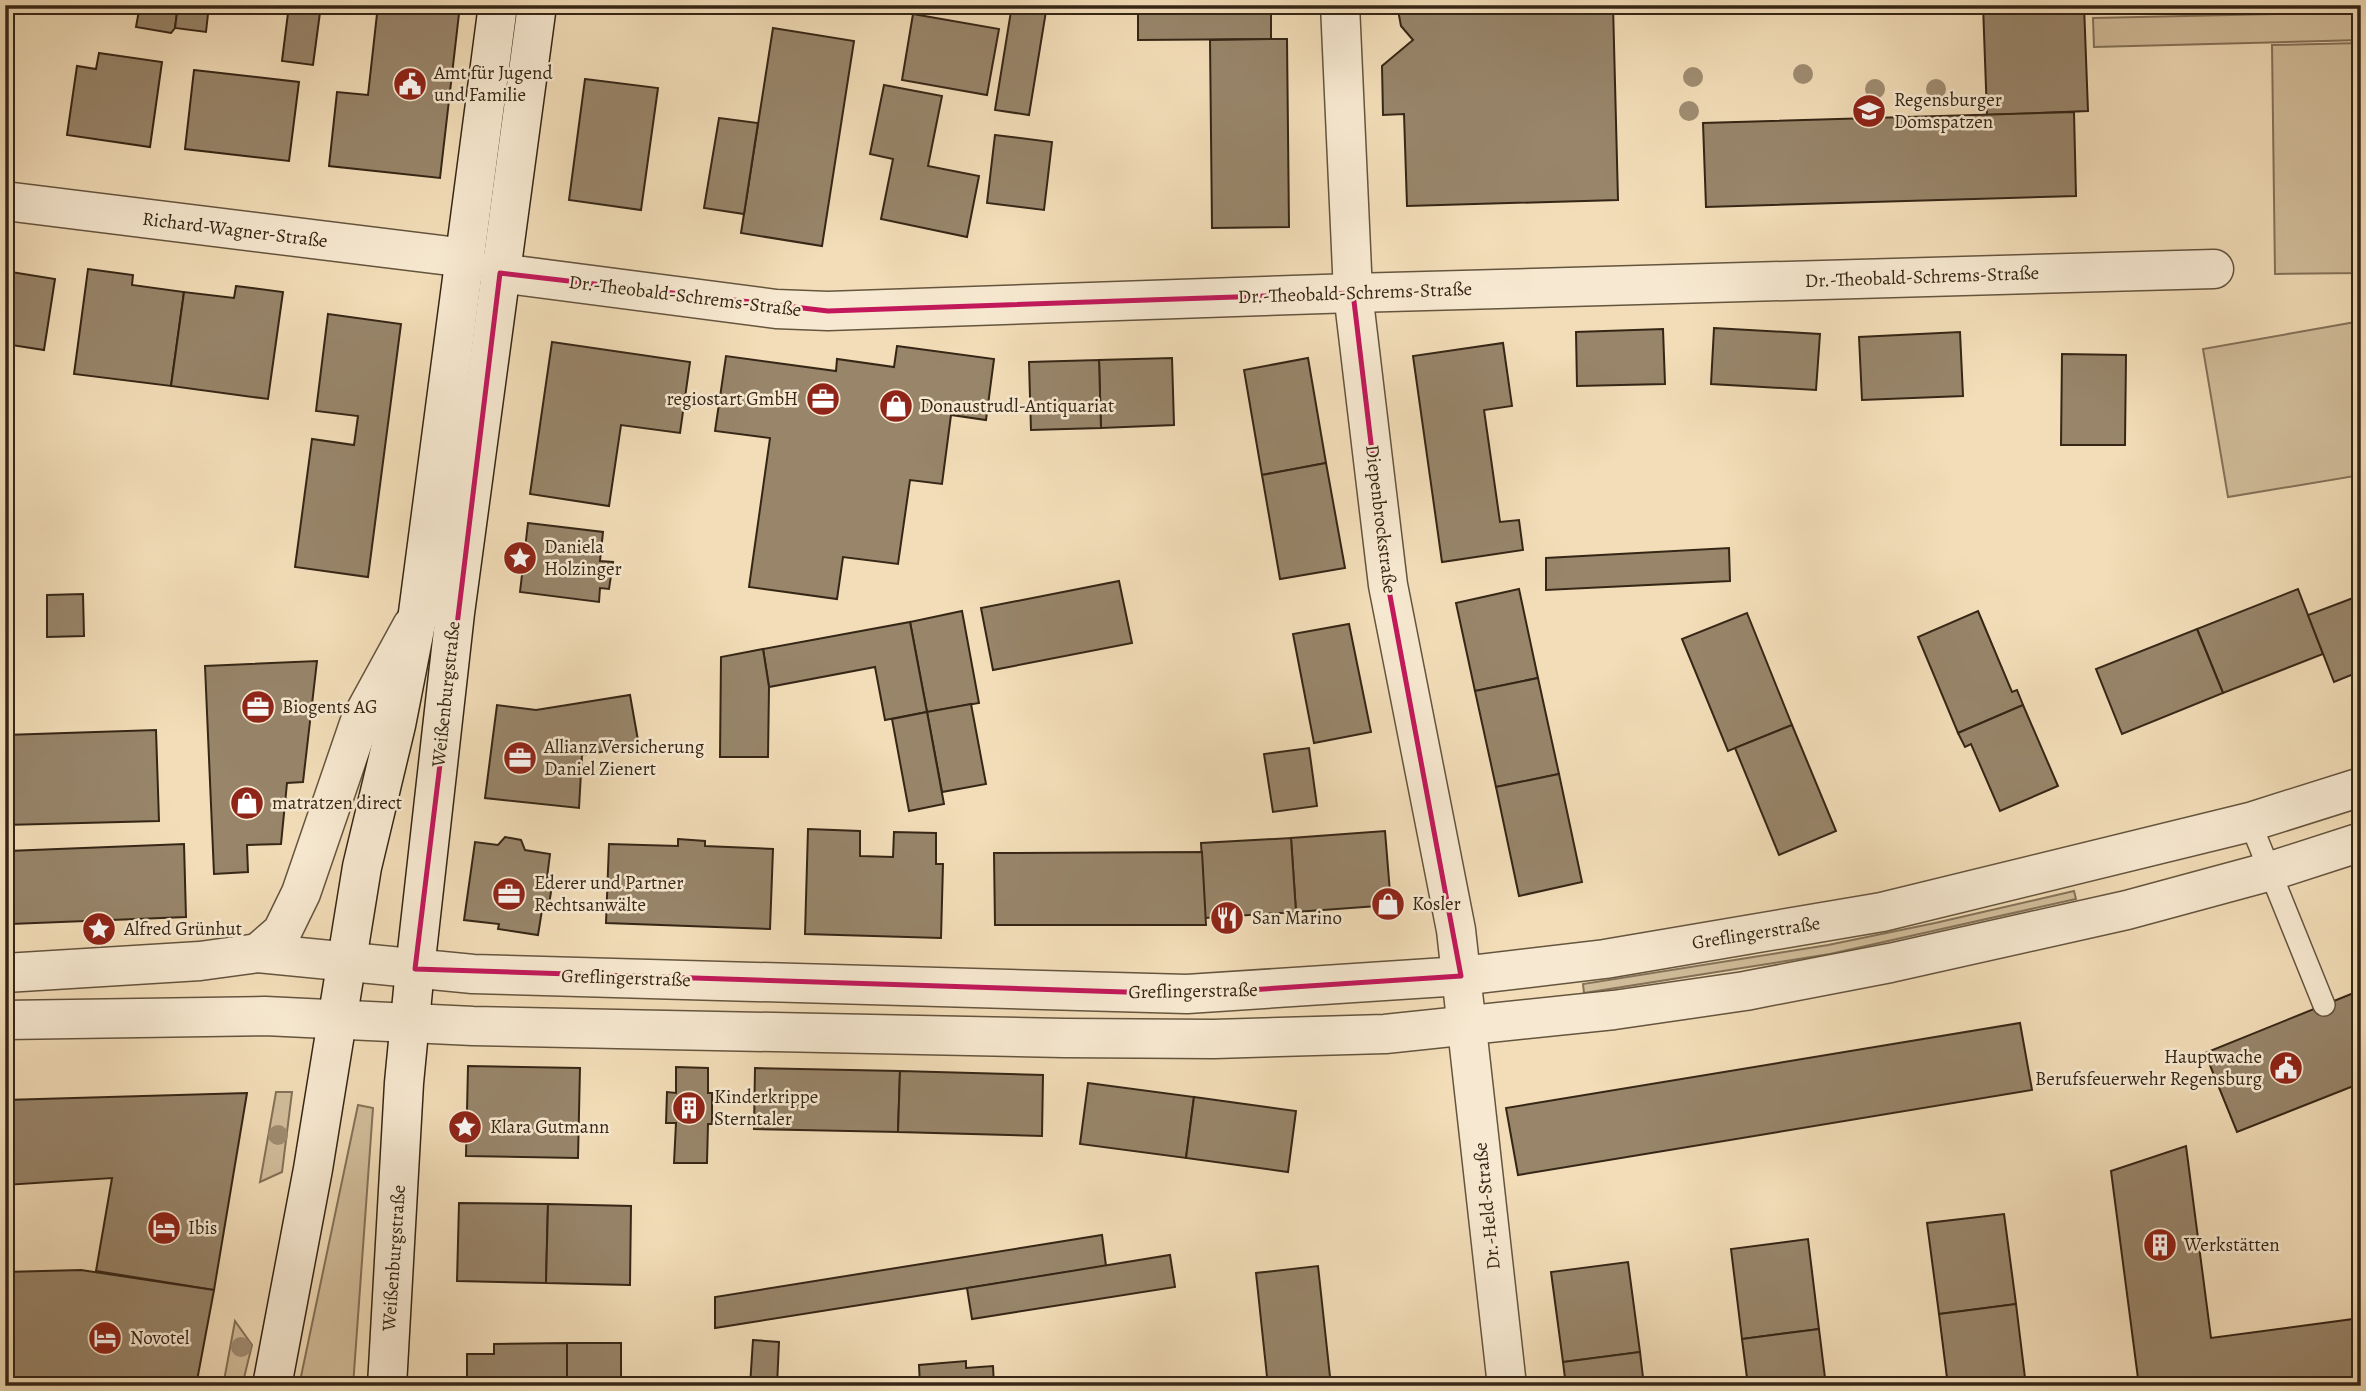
<svg xmlns="http://www.w3.org/2000/svg" width="2366" height="1391" viewBox="0 0 2366 1391" font-family="Alegreya,serif">
<rect width="100%" height="100%" fill="#f2ddb8"/>
<filter id="stains"><feTurbulence type="fractalNoise" baseFrequency=".00286" numOctaves="4"/><feColorMatrix values="0 0 0 0 .2 0 0 0 0 .09 0 0 0 0 .02 0 0 0 .5 -.17"/></filter>
<radialGradient id="worn" r=".72"><stop offset=".6" stop-color="#630" stop-opacity="0"/><stop offset="1" stop-color="#630" stop-opacity=".3"/></radialGradient>
<g fill="#d2be9c" stroke="#847259" stroke-width="2">
<polygon points="2361,12 2361,40 2094,47 2093,18"/>
<polygon points="2361,43 2361,273 2275,274 2272,45"/>
<polygon points="2361,321 2361,475 2228,497 2203,349"/>
<polygon points="2074,891 2076,899 1830,954 1584,993 1583,984 1828,945 1935,923"/>
<polygon points="276,1092 292,1092 282,1172 260,1182"/>
<polygon points="358,1105 373,1108 353,1386 299,1386"/>
<polygon points="235,1321 252,1345 242,1386 223,1386"/>
</g>
<g fill="#98856a" stroke="#362616" stroke-width="2">
<polygon points="140,5 178,5 175,28 171,33 136,27"/>
<polygon points="178,5 209,5 206,32 175,28"/>
<polygon points="289,5 321,5 313,65 282,61"/>
<polygon points="378,5 460,5 440,178 329,166 337,92 368,95"/>
<polygon points="1012,5 1047,5 1029,115 995,110"/>
<polygon points="1138,5 1271,5 1271,39 1138,40"/>
<polygon points="1397,5 1613,5 1618,200 1407,206 1404,114 1383,115 1382,66 1413,40 1401,26"/>
<polygon points="1983,5 2084,5 2088,111 1987,115"/>
<polygon points="913,14 999,29 987,95 902,80"/>
<polygon points="773,28 854,41 822,246 741,233"/>
<polygon points="1271,39 1287,39 1289,227 1212,228 1210,40"/>
<polygon points="99,53 162,62 150,147 67,135 77,66 96,69"/>
<polygon points="194,70 299,82 289,161 185,149"/>
<polygon points="585,79 658,88 641,210 569,200"/>
<polygon points="884,85 942,96 928,166 979,176 967,237 881,219 893,159 870,154"/>
<polygon points="2074,112 2076,196 1706,207 1703,123"/>
<polygon points="719,118 758,123 744,214 704,208"/>
<polygon points="995,135 1052,142 1044,210 987,203"/>
<polygon points="88,269 133,275 132,285 184,292 171,386 74,374"/>
<polygon points="5,271 55,279 44,350 5,344"/>
<polygon points="236,286 283,292 268,399 171,386 184,292 234,298"/>
<polygon points="328,314 401,324 368,577 295,567 312,439 354,445 358,416 316,411"/>
<polygon points="1714,328 1820,334 1816,390 1711,384"/>
<polygon points="1663,329 1665,384 1577,386 1576,332"/>
<polygon points="1960,332 1963,396 1862,400 1859,337"/>
<polygon points="552,342 690,362 680,433 621,425 609,506 530,494"/>
<polygon points="1503,343 1512,406 1484,410 1500,522 1519,520 1523,550 1442,562 1413,356"/>
<polygon points="897,346 994,359 986,420 951,415 942,484 910,480 898,564 843,557 837,599 749,587 770,438 715,431 726,356 836,371 837,359 894,367"/>
<polygon points="2062,354 2126,355 2125,445 2061,445"/>
<polygon points="1172,358 1174,425 1101,428 1099,360"/>
<polygon points="1308,358 1326,463 1262,475 1244,370"/>
<polygon points="1099,360 1101,428 1031,430 1029,362"/>
<polygon points="1326,463 1345,568 1280,579 1262,475"/>
<polygon points="528,523 603,532 600,561 613,562 609,589 600,588 599,602 520,592"/>
<polygon points="1729,548 1730,581 1546,590 1546,558"/>
<polygon points="1119,581 1132,643 993,670 981,608"/>
<polygon points="1519,589 1538,678 1475,691 1456,603"/>
<polygon points="2298,589 2323,654 2223,693 2197,629"/>
<polygon points="83,594 84,636 47,637 47,595"/>
<polygon points="2361,595 2361,671 2334,682 2308,615"/>
<polygon points="962,611 979,703 927,712 910,622"/>
<polygon points="1978,611 2012,692 2017,690 2023,705 1958,733 1918,637"/>
<polygon points="1747,613 1792,725 1728,751 1682,639"/>
<polygon points="910,622 927,712 885,720 875,667 769,687 763,649"/>
<polygon points="1349,624 1371,732 1314,743 1293,634"/>
<polygon points="2197,629 2223,693 2122,734 2096,669"/>
<polygon points="763,649 769,687 768,757 720,757 721,657"/>
<polygon points="317,661 303,782 287,783 281,844 247,845 248,872 214,874 205,666"/>
<polygon points="1538,678 1559,774 1496,787 1475,691"/>
<polygon points="630,695 639,746 582,755 579,808 485,798 497,705 536,710"/>
<polygon points="971,704 986,784 942,792 927,712"/>
<polygon points="2023,705 2058,786 2000,811 1971,744 1965,747 1958,733"/>
<polygon points="927,712 944,804 909,811 892,719"/>
<polygon points="1792,725 1836,831 1779,855 1735,748"/>
<polygon points="156,730 159,821 5,825 5,735"/>
<polygon points="1309,748 1317,806 1273,812 1264,754"/>
<polygon points="1559,774 1582,882 1519,896 1496,787"/>
<polygon points="808,829 860,831 860,856 893,857 894,832 936,833 936,864 943,864 941,938 805,934"/>
<polygon points="1385,831 1391,905 1296,912 1291,838"/>
<polygon points="505,837 521,840 525,850 550,854 547,878 553,879 548,911 542,910 538,935 498,929 499,924 464,920 475,842 498,845"/>
<polygon points="1291,838 1296,912 1205,918 1201,843"/>
<polygon points="678,839 705,841 705,846 773,849 770,929 606,923 609,844 678,846"/>
<polygon points="184,844 186,917 11,924 8,851"/>
<polygon points="1202,852 1206,925 995,925 994,853"/>
<polygon points="2361,990 2361,1083 2237,1132 2205,1053"/>
<polygon points="2020,1023 2032,1090 1518,1175 1506,1108"/>
<polygon points="468,1066 580,1068 578,1158 466,1156"/>
<polygon points="676,1067 708,1068 708,1093 712,1093 712,1124 708,1124 707,1163 674,1163 676,1123 666,1123 667,1092 676,1093"/>
<polygon points="755,1068 900,1071 898,1132 754,1129"/>
<polygon points="900,1071 1043,1075 1042,1136 898,1132"/>
<polygon points="1088,1083 1194,1097 1186,1158 1080,1144"/>
<polygon points="247,1093 214,1290 96,1271 112,1178 5,1185 5,1100"/>
<polygon points="1194,1097 1296,1111 1288,1172 1186,1158"/>
<polygon points="2186,1146 2211,1338 2361,1318 2361,1386 2139,1386 2111,1171"/>
<polygon points="459,1203 548,1204 546,1283 457,1281"/>
<polygon points="548,1204 631,1206 630,1285 546,1283"/>
<polygon points="2004,1214 2016,1304 1939,1314 1927,1223"/>
<polygon points="1102,1235 1106,1266 715,1328 715,1297"/>
<polygon points="1808,1239 1819,1329 1742,1339 1731,1249"/>
<polygon points="1170,1255 1175,1287 972,1319 967,1288"/>
<polygon points="1628,1262 1640,1352 1563,1362 1551,1272"/>
<polygon points="1318,1266 1331,1386 1268,1386 1256,1273"/>
<polygon points="81,1270 214,1290 196,1386 5,1386 5,1272"/>
<polygon points="2016,1304 2026,1386 1948,1386 1939,1314"/>
<polygon points="1819,1329 1826,1386 1748,1386 1742,1339"/>
<polygon points="753,1340 779,1342 777,1386 750,1386"/>
<rect x="567" y="1343" width="54" height="43"/>
<polygon points="567,1343 567,1386 467,1386 467,1354 494,1354 494,1344"/>
<polygon points="1640,1352 1644,1386 1566,1386 1563,1362"/>
<polygon points="966,1361 966,1368 993,1366 994,1386 920,1386 919,1365"/>
</g>
<g fill="none" stroke-linecap="round" stroke-linejoin="round">
<g stroke="#65543e" stroke-width="24">
<polyline id="service" points="2250,822 2324,1005"/>
</g>
<g stroke="#65543e" stroke-width="41">
<g id="minor">
<polyline points="1340,5 1353,293 1388,585 1456,930 1507,1386"/>
<polyline points="5,201 466,258"/>
<polyline points="500,273 776,309 828,311 1353,293 2214,269"/>
</g>
</g>
<g stroke="#65543e" stroke-width="41">
<g id="tertiary">
<polyline points="258,953 282,932 301,893 360,721 412,626"/>
<polyline points="5,973 200,961 258,953 473,974 1187,994 1461,976 1605,959 1882,912 2250,822 2361,787"/>
<polyline points="5,1020 265,1016 473,1026 1064,1038 1214,1039 1385,1034 1614,1010 1745,991 1890,963 2127,910 2271,871 2361,842"/>
</g>
</g>
<g stroke="#362616" stroke-width="41">
<g id="secondary">
<polyline points="272,1386 313,1169 362,867 396,725 418,613 498,5"/>
<polyline points="387,1386 404,1083 415,969 455,613 537,5"/>
</g>
</g>
<use href="#service" stroke="#f7e9d1" stroke-width="21"/>
<use href="#minor" stroke="#f7e9d1" stroke-width="38"/>
<use href="#tertiary" stroke="#f7e9d1" stroke-width="38"/>
<use href="#secondary" stroke="#f7e9d1" stroke-width="38"/>
</g>
<g fill="#a08d72">
<circle cx="1803" cy="74" r="10"/>
<circle cx="1693" cy="77" r="10"/>
<circle cx="1875" cy="89" r="10"/>
<circle cx="1936" cy="89" r="10"/>
<circle cx="1689" cy="111" r="10"/>
<circle cx="278" cy="1135" r="10"/>
<circle cx="241" cy="1347" r="10"/>
</g>
<path fill="none" stroke="#c2185b" stroke-width="5" stroke-linejoin="round" d="M500,273L828,311L1353,293L1388,585L1461,976L1187,994L415,969Z"/>
<defs>
<g id="civic-disc" transform="scale(1.75)"><circle r="9.5" fill="#8f2418" stroke="#f7e9d1"/><path d="M-.6-6.5H3V-4.5H.6V-3L4-1V1h2V6H-6V1h2V-1L-.6-3ZM-1.2 2.5V6h2.4V2.5Z" fill="#fff"/></g>
<g id="school-disc" transform="scale(1.75)"><circle r="9.5" fill="#8f2418" stroke="#f7e9d1"/><path d="M0-5L7-2L0 1L-7-2ZM-4 1L0 2.5L4 1V4Q0 6-4 4Z" fill="#fff"/></g>
<g id="office-disc" transform="scale(1.75)"><circle r="9.5" fill="#8f2418" stroke="#f7e9d1"/><path d="M-6-3h4V-5.5h4V-3h4V5H-6ZM-1-4.5V-3h2v-1.5ZM-6 0V1H6V0Z" fill="#fff"/></g>
<g id="shop-disc" transform="scale(1.75)"><circle r="9.5" fill="#8f2418" stroke="#f7e9d1"/><path d="M-5-2.5h2.3a2.7 3.5 0 0 1 5.4 0H5L5.5 6h-11ZM-1.5-2.5h3a1.5 2.3 0 0 0-3 0Z" fill="#fff"/></g>
<g id="sight-disc" transform="scale(1.75)"><circle r="9.5" fill="#8f2418" stroke="#f7e9d1"/><path d="M0-6L1.8-2.2L6-1.7L2.9 1.2L3.7 5.4L0 3.3L-3.7 5.4L-2.9 1.2L-6-1.7L-1.8-2.2Z" fill="#fff"/></g>
<g id="restaurant-disc" transform="scale(1.75)"><circle r="9.5" fill="#8f2418" stroke="#f7e9d1"/><path d="M-5-6h1v4h1v-4h1v4h1v-4h1v5L-1.5 .5V6h-2V.5L-5-1ZM5-6V6H3V1.5H1.5Q1.5-4 5-6Z" fill="#fff"/></g>
<g id="building-disc" transform="scale(1.75)"><circle r="9.5" fill="#8f2418" stroke="#f7e9d1"/><path d="M-4-6H4V6H1V3H-1V6H-4ZM-2.5-4.3h1.7v1.8h-1.7ZM.8-4.3h1.7v1.8H.8ZM-2.5-1h1.7V.8h-1.7ZM.8-1h1.7V.8H.8Z" fill="#fff"/></g>
<g id="hotel-disc" transform="scale(1.75)"><circle r="9.5" fill="#8f2418" stroke="#f7e9d1"/><path d="M-6-4.5h1.5V1H6V5H4.5V3h-9V5H-6ZM-4 0a1.8 1.8 0 1 1 3.6 0ZM.5 0V-2.5h3Q6-2.5 6 0Z" fill="#fff"/></g>
</defs>
<g fill-rule="evenodd">
<use href="#civic-disc" x="410" y="84"/>
<use href="#school-disc" x="1869" y="111"/>
<use href="#office-disc" x="823" y="399"/>
<use href="#shop-disc" x="896" y="406"/>
<use href="#sight-disc" x="520" y="558"/>
<use href="#office-disc" x="258" y="707"/>
<use href="#office-disc" x="520" y="758"/>
<use href="#shop-disc" x="247" y="803"/>
<use href="#office-disc" x="509" y="894"/>
<use href="#shop-disc" x="1388" y="904"/>
<use href="#restaurant-disc" x="1227" y="918"/>
<use href="#sight-disc" x="99" y="929"/>
<use href="#civic-disc" x="2286" y="1068"/>
<use href="#building-disc" x="689" y="1108"/>
<use href="#sight-disc" x="465" y="1127"/>
<use href="#hotel-disc" x="164" y="1228"/>
<use href="#building-disc" x="2160" y="1245"/>
<use href="#hotel-disc" x="105" y="1338"/>
</g>
<g text-anchor="middle" dominant-baseline="central" stroke-width="5" stroke-linejoin="round" paint-order="stroke">
<g font-size="19" fill="#362616" stroke="#f7e9d1" text-anchor="start">
<text x="434" y="73">Amt für Jugend<tspan x="434" dy="22">und Familie</tspan></text>
<text x="1894" y="100">Regensburger<tspan x="1894" dy="22">Domspatzen</tspan></text>
<text x="798" y="399" text-anchor="end">regiostart GmbH</text>
<text x="920" y="406">Donaustrudl-Antiquariat</text>
<text x="544" y="547">Daniela<tspan x="544" dy="22">Holzinger</tspan></text>
<text x="282" y="707">Biogents AG</text>
<text x="544" y="747">Allianz Versicherung<tspan x="544" dy="22">Daniel Zienert</tspan></text>
<text x="272" y="803">matratzen direct</text>
<text x="534" y="883">Ederer und Partner<tspan x="534" dy="22">Rechtsanwälte</tspan></text>
<text x="1412" y="904">Kosler</text>
<text x="1252" y="918">San Marino</text>
<text x="124" y="929">Alfred Grünhut</text>
<text x="2262" y="1057" text-anchor="end">Hauptwache<tspan x="2262" dy="22">Berufsfeuerwehr Regensburg</tspan></text>
<text x="714" y="1097">Kinderkrippe<tspan x="714" dy="22">Sterntaler</tspan></text>
<text x="490" y="1127">Klara Gutmann</text>
<text x="188" y="1228">Ibis</text>
<text x="2184" y="1245">Werkstätten</text>
<text x="130" y="1338">Novotel</text>
</g>
<g font-size="19" fill="#362616" stroke="#f7e9d1">
<text transform="translate(235 230) rotate(7)">Richard-Wagner-Straße</text>
<text transform="translate(1922 277) rotate(-2)">Dr.-Theobald-Schrems-Straße</text>
<text transform="translate(1355 293) rotate(-2)">Dr.-Theobald-Schrems-Straße</text>
<text transform="translate(685 296) rotate(7)">Dr.-Theobald-Schrems-Straße</text>
<text transform="translate(1381 519) rotate(83)">Diepenbrockstraße</text>
<text transform="translate(446 694) rotate(-84)">Weißenburgstraße</text>
<text transform="translate(1756 933) rotate(-9)">Greflingerstraße</text>
<text transform="translate(626 978) rotate(2)">Greflingerstraße</text>
<text transform="translate(1193 991) rotate(-1)">Greflingerstraße</text>
<text transform="translate(1487 1206) rotate(-96)">Dr.-Held-Straße</text>
<text transform="translate(394 1258) rotate(-86)">Weißenburgstraße</text>
</g>
</g>
<rect width="2366" height="1391" fill="none" stroke="#f2ddb8" stroke-width="28"/>
<rect x="7" y="7" width="2352" height="1377" fill="none" stroke="#362616" stroke-width="3.5"/>
<rect x="14" y="14" width="2338" height="1363" fill="none" stroke="#362616" stroke-width="2"/>
<rect width="100%" height="100%" filter="url(#stains)"/>
<rect width="100%" height="100%" fill="url(#worn)"/>
</svg>
